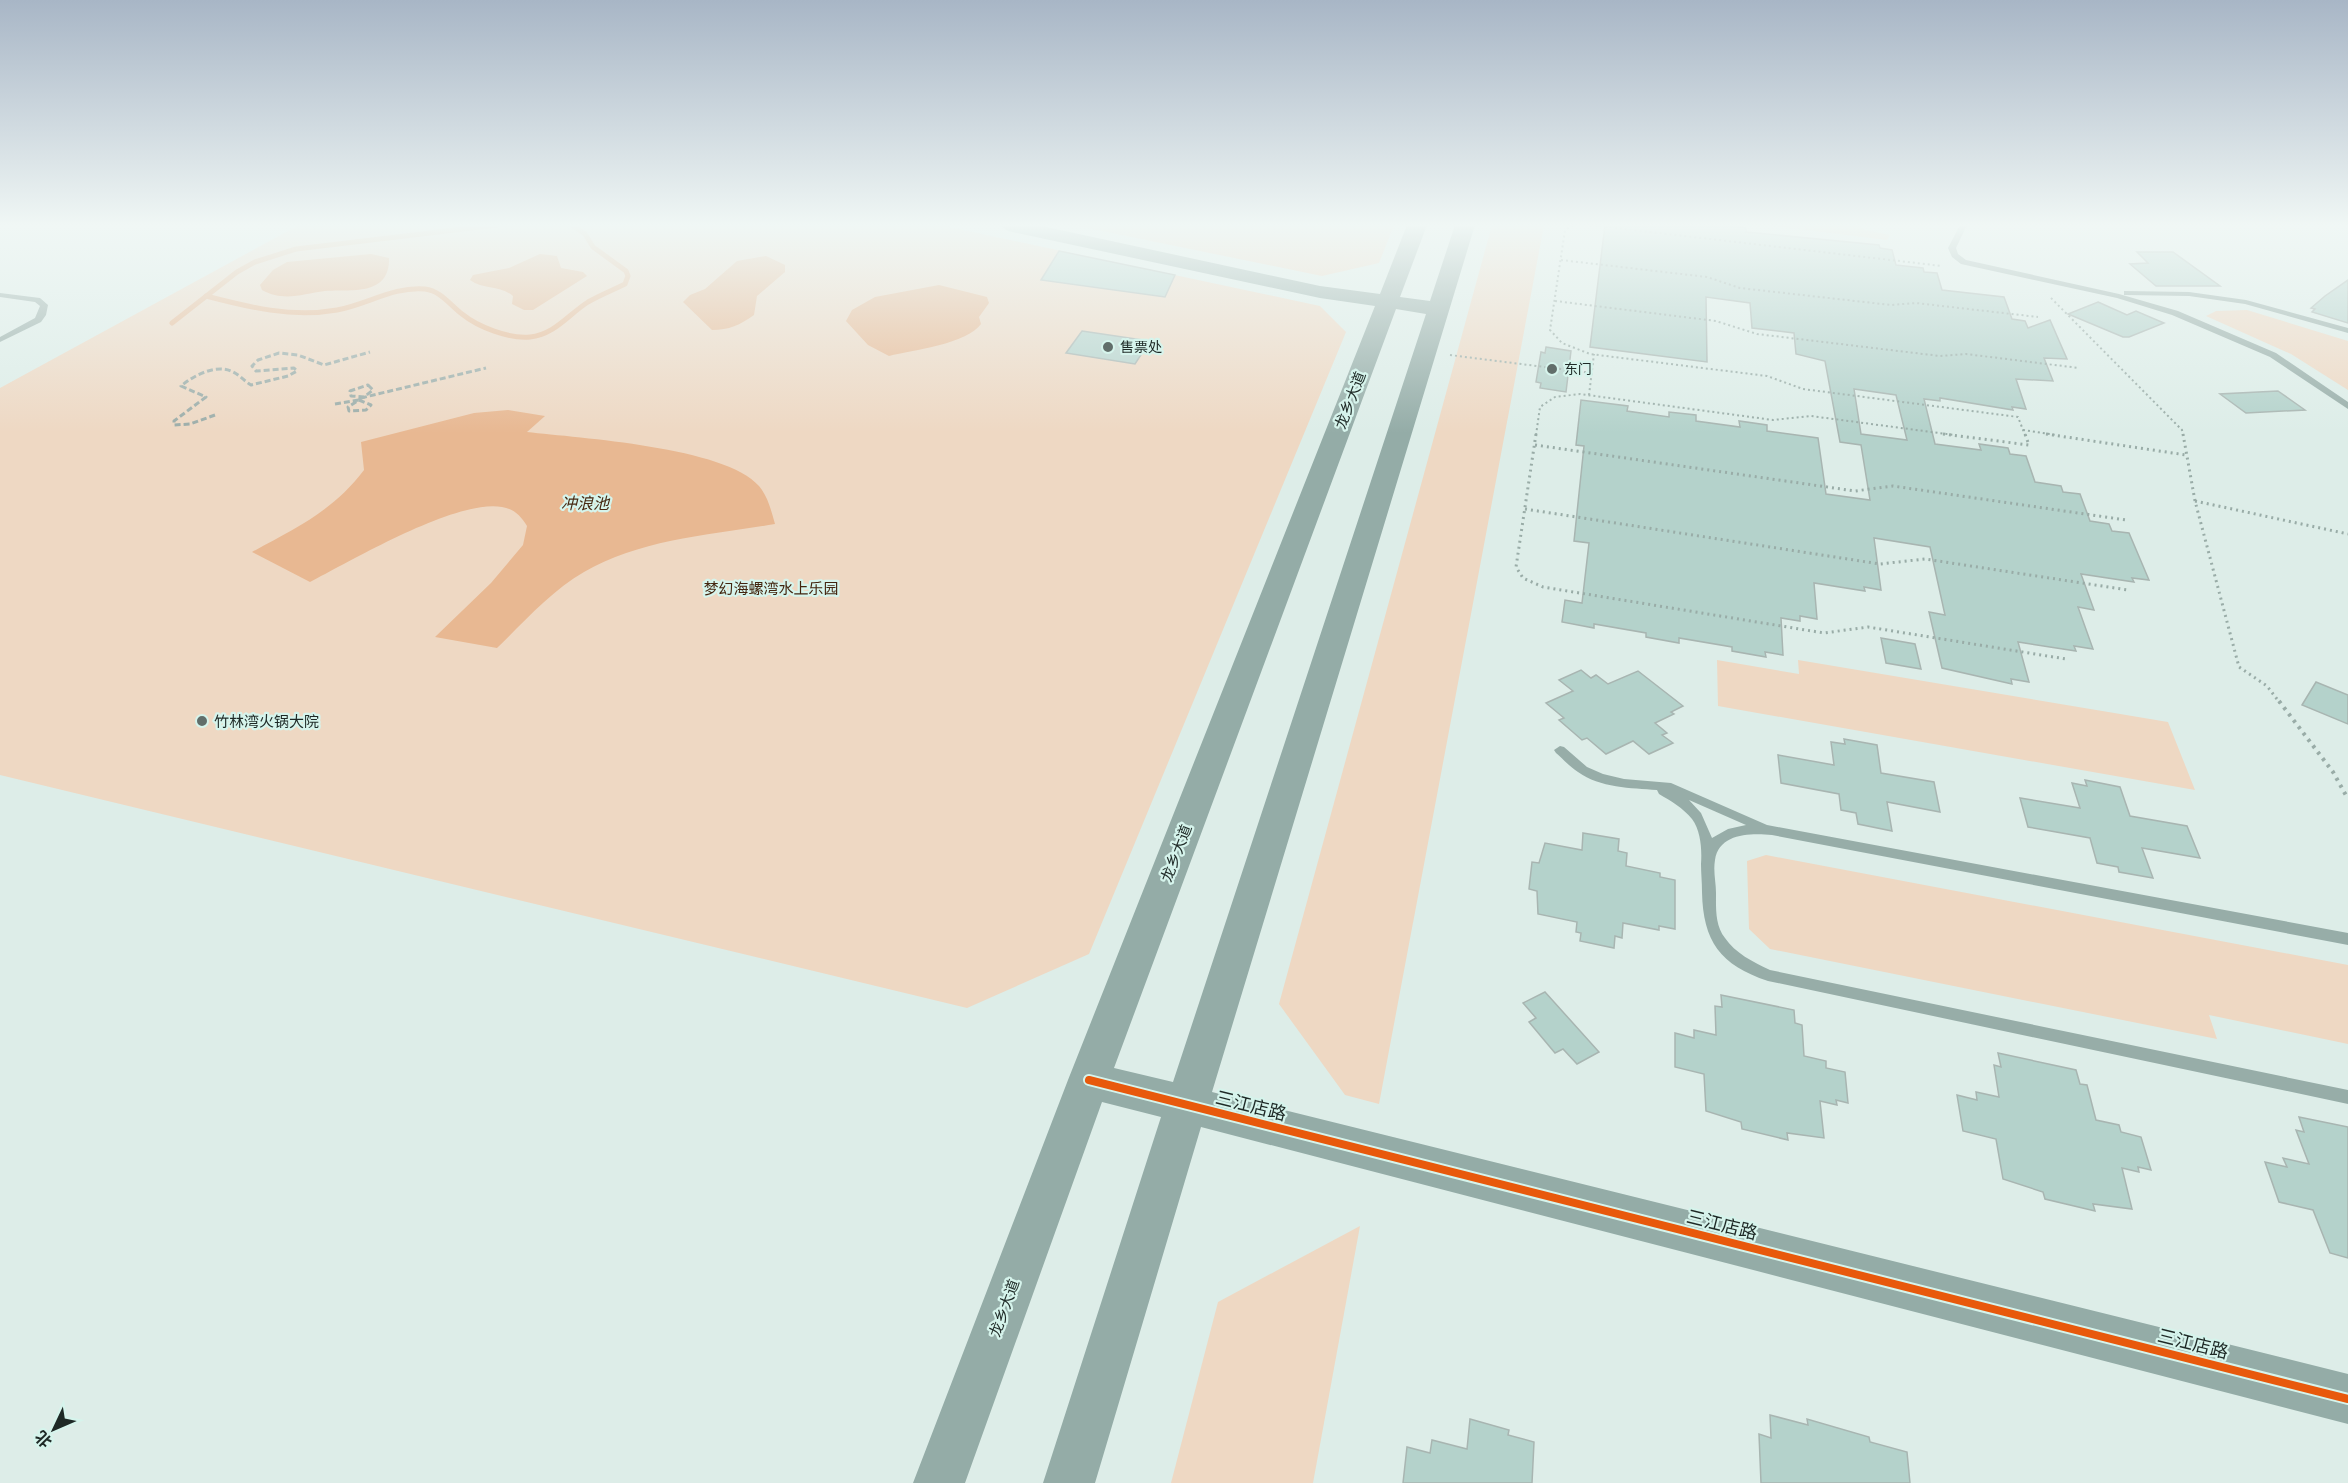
<svg xmlns="http://www.w3.org/2000/svg" width="2348" height="1483" viewBox="0 0 2348 1483" font-family="Montserrat,'Noto Sans SC',sans-serif">
<rect width="100%" height="100%" fill="#ddede8"/>
<g fill="#eed8c3">
<polygon points="299,225 940,225 1320,306 1346,332 1089,954 967,1008 0,775 0,388"/>
<polygon points="1073,225 1394,225 1379,263 1322,276"/>
<polygon points="1492,225 1544,225 1379,1104 1345,1095 1279,1004"/>
<polygon points="1766,225 1862,225 1861,229 1890,235 1887,240"/>
<polygon points="2247,310 2348,341 2348,390 2291,354 2206,316 2216,311"/>
<polygon points="1717,660 1799,674 1798,660 2168,722 2195,790 1718,706"/>
<polygon points="1766,855 2348,965 2348,1044 2209,1015 2217,1039 1770,949 1749,929 1747,861"/>
<polygon points="1360,1226 1313,1483 1171,1483 1218,1302"/>
</g>
<g fill="#e8b892">
<path d="M371,254L389,258C390,297 350,289 325,291C302,294 284,302 262,290L260,285L273,270L287,262Z"/>
<path d="M540,254L557,256L561,268L583,272L587,276L533,310H524L512,304L513,296C500,285 484,290 470,280L473,275L509,268Z"/>
<path d="M766,256L785,265V272L757,296L754,315C740,325 729,330 712,330L683,302L690,295L705,289L737,261Z"/>
<path d="M939,285L987,297L989,303L979,317L981,324C967,344 913,350 889,356L868,345L846,321L852,310L875,297Z"/>
<path d="M508,410L545,416L527,432C579,438 726,447 759,486C768,497 771,510 775,524C711,535 641,539 584,572C551,591 524,622 497,648L435,637L491,583L523,545L527,526C521,516 514,509 502,507C456,499 353,560 310,582L252,552C296,528 333,511 364,470L361,442L474,413Z"/>
</g>
<g fill="none" stroke-linecap="round" stroke-linejoin="round">
<g stroke="#e8b892" stroke-width="5">
<path d="M206,296C248,307 292,318 337,310C366,305 394,286 425,289C441,291 450,305 462,314C478,327 509,339 530,337C554,335 569,314 588,302C600,295 613,290 625,284L628,276L626,271L593,247L585,234L572,225"/>
<polyline points="172,323 237,272 255,262 296,249 497,225"/>
</g>
</g>
<g fill="#b4d2cb" stroke="#a8b5b1" stroke-width="1.5" fill-rule="evenodd">
<path d="M1605,225H1721L1746,228V232L1879,245L1880,248L1892,250L1896,265L1923,268L1924,272L1937,273L1942,290L2004,297L2012,319L2025,321L2028,328L2050,320L2067,359L2044,358L2053,381L2016,379L2026,409L2012,407L2013,410L1940,398V401L1924,399L1935,444L1981,450L1979,444L2008,448L2010,454L2026,456L2035,482L2061,486L2063,492L2080,494L2090,521L2109,524L2112,531L2129,533L2149,580L2132,578L2134,582L2081,574L2094,610L2078,607L2093,649L2074,646L2076,651L2018,642L2029,682L2011,679L2012,684L1942,668L1929,612L1945,615L1930,547L1874,538L1881,590L1864,587L1865,591L1814,583L1817,619L1800,616V621L1781,618L1783,655L1765,652L1766,657L1732,651V647L1679,638V643L1646,637V633L1594,624V628L1562,622L1565,600L1582,603L1589,543L1574,541L1584,446L1576,445L1581,400L1628,406L1627,411L1669,417V412L1696,415V421L1740,427L1739,421L1767,425V431L1818,438L1826,494L1870,500L1861,445L1840,442L1825,361L1796,354L1794,333L1752,328L1750,303L1706,297L1707,362L1590,347ZM1854,389L1896,395L1907,440L1861,434Z"/>
<polygon points="1059,251 1175,275 1165,297 1041,280"/>
<polygon points="2137,252 2173,252 2220,286 2156,286 2130,264 2148,263"/>
<polygon points="2348,280 2348,323 2312,312 2315,309 2311,308 2325,296"/>
<polygon points="2098,302 2127,315 2136,311 2164,323 2129,337 2123,337 2068,314"/>
<polygon points="1082,331 1150,341 1135,364 1066,353"/>
<polygon points="1546,347 1571,351 1566,392 1540,388 1541,383 1536,382 1541,352 1545,353"/>
<polygon points="2278,391 2305,410 2246,413 2220,394"/>
<polygon points="1881,638 1915,644 1921,669 1886,663"/>
<polygon points="1581,670 1591,678 1596,675 1608,684 1638,671 1683,706 1671,712 1674,714 1655,723 1667,733 1662,735 1673,743 1649,754 1633,741 1606,754 1587,738 1582,740 1559,720 1564,718 1546,703 1573,691 1559,680"/>
<polygon points="2316,682 2348,695 2348,724 2302,705"/>
<polygon points="1844,739 1877,745 1881,773 1934,782 1940,812 1887,802 1892,831 1858,824 1856,813 1841,810 1839,794 1781,783 1778,755 1834,765 1831,742 1845,744"/>
<polygon points="2085,780 2120,787 2130,816 2187,826 2200,858 2142,848 2153,878 2119,872 2118,867 2097,863 2090,838 2028,827 2020,798 2080,808 2072,783 2087,786"/>
<polygon points="1583,833 1619,839 1618,851 1627,853 1626,866 1660,873 1660,877 1675,880 1675,929 1659,926 1659,930 1623,923 1622,938 1615,936 1614,948 1580,941 1581,933 1576,932 1577,922 1538,914 1537,891 1529,889 1532,862 1539,863 1545,843 1582,850"/>
<polygon points="1545,992 1599,1052 1577,1064 1563,1049 1555,1053 1529,1022 1536,1018 1523,1003"/>
<polygon points="1721,995 1794,1010 1795,1023 1802,1025 1804,1056 1826,1061 1826,1068 1845,1072 1848,1103 1836,1100 1837,1105 1820,1101 1824,1138 1787,1133 1788,1140 1742,1129 1741,1122 1706,1111 1704,1074 1675,1067 1675,1033 1694,1038 1694,1030 1716,1035 1715,1006 1722,1007"/>
<polygon points="1998,1053 2076,1070 2080,1084 2087,1085 2096,1120 2119,1125 2121,1132 2141,1137 2151,1170 2138,1167 2139,1172 2122,1168 2132,1209 2093,1204 2095,1211 2045,1199 2043,1192 2003,1179 1996,1139 1963,1131 1957,1095 1977,1100 1976,1092 1999,1097 1994,1065 2001,1067"/>
<polygon points="2299,1117 2348,1127 2348,1258 2330,1253 2313,1210 2279,1202 2265,1162 2287,1167 2283,1158 2309,1164 2296,1130 2304,1132"/>
<polygon points="1770,1415 1808,1425 1807,1419 1869,1437 1870,1442 1907,1452 1910,1483 1761,1483 1759,1434 1771,1438"/>
<polygon points="1470,1419 1509,1430 1508,1435 1534,1442 1532,1483 1403,1483 1407,1447 1430,1453 1432,1440 1467,1449"/>
</g>
<g fill="none" stroke-linecap="round" stroke-linejoin="round">
<g stroke="#99aca7" stroke-width="2" stroke-dasharray="2 3" stroke-linecap="butt">
<polyline points="1573,225 1565,230 1550,330 1562,343 1590,354 1767,376 1803,389 2018,417 2025,435"/>
<polyline points="1590,225 1942,266"/>
<polyline points="1561,260 1707,277 1740,288 1891,305 1916,303 2038,317"/>
<polyline points="2051,298 2182,430 2183,435"/>
<polyline points="1555,301 1716,321 1757,334 1940,356 1966,354 2079,368"/>
<polyline points="1450,355 1592,373"/>
<polyline points="1589,395 1594,354"/>
<polyline points="2023,430 2056,435"/>
<polyline points="1536,435 1540,407 1555,397 1580,394 1773,420 1811,416 1954,435"/>
</g>
<g stroke="#99aca7" stroke-width="3" stroke-dasharray="2 4" stroke-linecap="butt">
<polyline points="1536,434 1516,567 1523,578 1543,587 1824,633 1868,627 2066,659"/>
<polyline points="1943,434 2029,445 2025,434"/>
<polyline points="2046,434 2186,455"/>
<polyline points="2183,434 2195,501 2239,667 2267,686 2280,703"/>
<polyline points="1535,445 1855,491 1893,486 2126,520"/>
<polyline points="2195,501 2348,534"/>
<polyline points="1525,509 1880,564 1925,559 2128,590"/>
</g>
<polyline stroke="#99aca7" stroke-width="4" stroke-dasharray="3 5" stroke-linecap="butt" points="2279,701 2333,772 2348,799"/>
<g fill="#97ada8" fill-rule="evenodd">
<polygon points="1960,225 1967,225 1956,248 1958,254 1966,260 2119,294 2178,311 2276,353 2348,402 2348,409 2270,357 2172,315 2117,298 1961,264 1952,257 1948,248"/>
<polygon points="2124,291 2189,292 2246,300 2348,328 2348,333 2245,304 2189,296 2127,295 2124,295"/>
<polygon points="0,293 40,298 48,305 46,315 41,322 0,342 0,337 35,318 40,306 35,302 0,297"/>
<path d="M1560,746L1564,747L1587,767L1603,774L1624,779L1671,783L1767,825L2348,933V945L1772,835C1751,833 1719,833 1715,860C1713,871 1716,882 1716,893C1716,908 1715,925 1725,938C1735,953 1753,962 1770,970L2348,1090V1104L1768,981C1720,965 1703,941 1702,892C1702,882 1701,873 1701,864C1702,850 1701,831 1692,819C1683,808 1671,801 1659,794L1657,790C1631,788 1600,788 1578,772C1570,767 1563,759 1556,753L1554,750ZM1689,800L1746,825L1728,829L1712,838L1701,813Z"/>
</g>
<path fill="#94aca7" fill-rule="evenodd" d="M999,225H1037L1320,286L1380,294L1407,225H1427L1400,297L1430,301L1455,225H1475L1212,1092L2348,1374V1424L1201,1127L1095,1483H1043L1161,1117L1102,1102L965,1483H913L1068,1080L1375,306L1320,298L1008,231ZM1396,309L1426,314L1173,1082L1114,1068Z"/>
<g stroke="#9baca8" stroke-width="3" stroke-dasharray="6 3" stroke-linecap="butt">
<polygon points="368,385 373,390 364,397 351,396 350,391"/>
<polyline points="361,398 486,368"/>
<polygon points="359,400 371,405 366,410 349,411 348,407"/>
<polyline points="359,400 361,398"/>
<polyline points="335,404 359,400"/>
<path d="M215,415L190,424L174,425V421L206,397L181,386C193,376 215,364 231,371C239,374 244,381 251,385L288,376L297,371L294,368L256,371L252,366L258,360L279,353L298,355L324,365L370,352"/>
</g>
<g stroke="#d6f4ec" stroke-width="12">
<polyline id="cycleway" points="1089,1080 2348,1399"/>
</g>
<use href="#cycleway" stroke="#e8590c" stroke-width="8"/>
</g>
<linearGradient id="sky" x2="0" y2="1"><stop stop-color="#a8b6c6"/><stop offset="0.52" stop-color="#f0f7f5"/><stop offset="1" stop-color="#f0f7f5" stop-opacity="0"/></linearGradient>
<rect width="2348" height="433" fill="url(#sky)"/>
<g fill="#616e6a" stroke="#d6f4ec" stroke-width="2">
<circle cx="1108" cy="347" r="6"/>
<circle cx="1552" cy="369" r="6"/>
<circle cx="202" cy="721" r="6"/>
</g>
<g text-anchor="middle" dominant-baseline="central" stroke-width="4.5" stroke-linejoin="round" paint-order="stroke">
<g font-size="14" fill="#1e2926" stroke="#d6f4ec" text-anchor="start">
<text x="1120" y="347">售票处</text>
<text x="1564" y="369">东门</text>
</g>
<g font-size="15" fill="#1e2926" stroke="#d6f4ec">
<text transform="translate(1350 400) rotate(-69)">龙乡大道</text>
<text transform="translate(1176 853) rotate(-69)">龙乡大道</text>
<text transform="translate(1004 1308) rotate(-70)">龙乡大道</text>
</g>
<g font-size="15" fill="#43250f" stroke="#d6f4ec">
<text x="771" y="588">梦幻海螺湾水上乐园</text>
</g>
<g font-size="15" fill="#1e2926" stroke="#d6f4ec" text-anchor="start">
<text x="214" y="721">竹林湾火锅大院</text>
</g>
<g font-size="16" font-style="italic" fill="#472912" stroke="#d6f4ec">
<text x="585" y="503">冲浪池</text>
</g>
<g font-size="18" fill="#1e2926" stroke="#d6f4ec">
<text transform="translate(1251 1106) rotate(14)">三江店路</text>
<text transform="translate(1722 1225) rotate(14)">三江店路</text>
<text transform="translate(2193 1344) rotate(14)">三江店路</text>
</g>
</g>
<g transform="translate(54 1429) rotate(226)" stroke="#d6f4ec" stroke-width="4.5" paint-order="stroke">
<path d="M0-4.5L10 22L0 15L-10 22Z" fill="#1e2926"/>
<text y="-9" font-size="16" font-weight="bold" text-anchor="middle" fill="#1e2926">北</text>
</g>
</svg>
